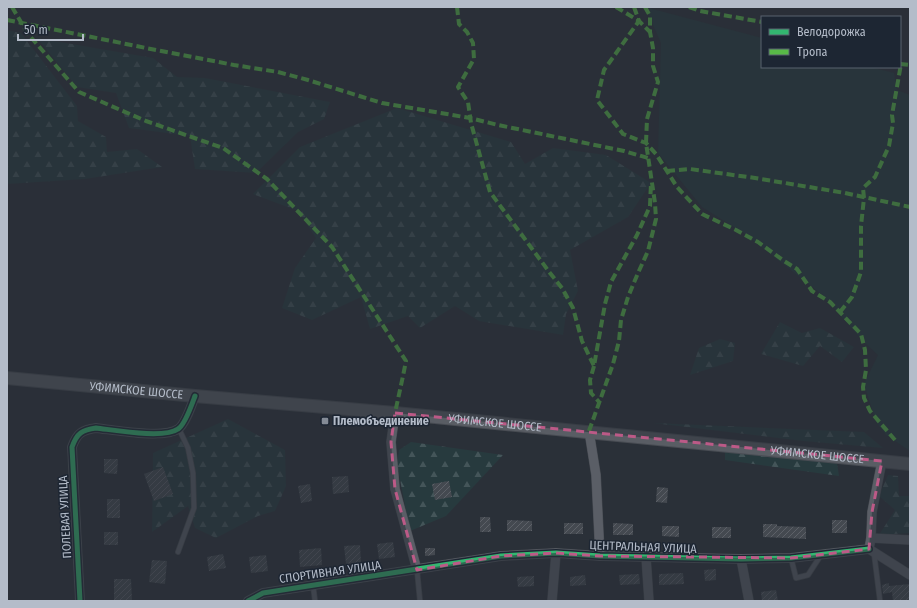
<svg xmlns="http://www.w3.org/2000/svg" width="917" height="608" viewBox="0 0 917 608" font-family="'Fira Sans Condensed',sans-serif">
<defs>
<pattern id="forest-firs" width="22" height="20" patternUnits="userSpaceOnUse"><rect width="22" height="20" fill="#273a3e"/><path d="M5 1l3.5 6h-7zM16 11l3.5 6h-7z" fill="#445559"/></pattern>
<pattern id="building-hatch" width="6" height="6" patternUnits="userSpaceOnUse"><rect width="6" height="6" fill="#444950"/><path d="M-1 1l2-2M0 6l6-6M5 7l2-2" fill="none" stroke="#5d6168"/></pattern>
</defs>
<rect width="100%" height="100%" fill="#2a3038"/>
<polygon fill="#273a3e" points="645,7 762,38 762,67 870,67 894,73 897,90 910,95 910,451 886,435 876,422 864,384 878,355 864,342 821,294 745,234 702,207 658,153 661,43"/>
<g fill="url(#forest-firs)">
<polygon points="7,30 21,33 77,106 78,121 106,137 107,152 137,149 162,167 85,179 7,184"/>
<polygon points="37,38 153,58 177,77 205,78 330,102 324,119 298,132 256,173 195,169 190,136 129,128 116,93 77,87"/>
<polygon points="397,108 511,142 525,164 553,148 606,155 651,183 628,217 570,250 578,291 566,314 563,335 479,321 455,306 420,328 408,316 370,329 361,297 312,320 282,308 295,268 316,238 298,211 253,194 300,147"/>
<polygon points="780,322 802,333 820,328 854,347 842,362 820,346 803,366 761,354"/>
<polygon points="720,339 735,343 733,361 690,375 699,348"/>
<polygon points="228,419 285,450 286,486 275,511 258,516 216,538 195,528 188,506 152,532 153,453"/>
<polygon points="653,423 864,432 883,448 803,441"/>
<polygon points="411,442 503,455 446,516 410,531 397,464 399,450"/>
<polygon points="725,450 837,463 839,476 725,460"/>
<polygon points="888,475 898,476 899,496 910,496 910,533 879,535 895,510 879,496"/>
</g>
<g fill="url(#building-hatch)">
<polygon points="104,459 118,459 117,474 104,473"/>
<polygon points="163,467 173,494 154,501 144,474"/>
<polygon points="348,476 349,492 333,494 332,477"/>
<polygon points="449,481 452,497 435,500 432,484"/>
<polygon points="310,484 312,501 301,503 298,486"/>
<polygon points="657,487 668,488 667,503 656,502"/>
<rect x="107" y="499" width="13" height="19"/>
<polygon points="480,517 490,517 491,532 480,532"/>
<polygon points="507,520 532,521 532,531 507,531"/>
<rect x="832" y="520" width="15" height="13"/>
<rect x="564" y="523" width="19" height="11"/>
<polygon points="613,523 633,524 633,535 613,535"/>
<polygon points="763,524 777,524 777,526 806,527 806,539 763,537"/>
<polygon points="662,526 679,526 679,537 662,536"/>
<rect x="712" y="527" width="19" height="11"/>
<rect x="104" y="532" width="14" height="13"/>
<polygon points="393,542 395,557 379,559 377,544"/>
<polygon points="360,545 361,563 346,564 344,546"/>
<polygon points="321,548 322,565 300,567 299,550"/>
<polygon points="425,548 435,548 435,555 425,556"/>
<polygon points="223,554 226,568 209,571 207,557"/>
<polygon points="266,555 268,571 251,573 249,557"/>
<polygon points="152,560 167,561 165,584 149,582"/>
<polygon points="716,569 716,580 705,581 704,570"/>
<polygon points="683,573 684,584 659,585 659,574"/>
<polygon points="639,574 640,584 620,585 619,575"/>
<polygon points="585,575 586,585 570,586 570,577"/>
<polygon points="534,576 534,586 518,587 517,577"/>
<polygon points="114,579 131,579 132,601 114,601"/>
<polygon points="889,583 889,586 910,584 910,600 893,601 892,592 883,594 882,585"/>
<polygon points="776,590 778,601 762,601 761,592"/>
</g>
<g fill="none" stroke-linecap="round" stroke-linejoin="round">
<g stroke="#484c53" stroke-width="6">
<g id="lane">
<polyline points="178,552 194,508 193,473 188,448 179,429"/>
<polyline points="874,553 880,601"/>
<polyline points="791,558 796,578 808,575 821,555"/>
<polyline points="417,570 420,601"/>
<polyline points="313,585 315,601"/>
</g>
</g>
<g stroke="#484c53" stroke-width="10">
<g id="street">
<polyline points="395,413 391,442 395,489 417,570"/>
<polyline points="589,431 596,475 600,556"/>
<polyline points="871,538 910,540"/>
<polyline points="869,549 871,538 872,512 882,461"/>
<polyline points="869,549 910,575"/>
<polyline points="646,557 649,601"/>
<polyline points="741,559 749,601"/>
<path d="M80,601L72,447C77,433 82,430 96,428C114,430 164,439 178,429C185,425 192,404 195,396"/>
<polyline points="248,601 263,593 501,556 556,553 600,556 741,559 791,558 869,549"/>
<polyline points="552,601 556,553"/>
</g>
</g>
<g stroke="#484c53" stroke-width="14">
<g id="secondary">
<path id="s1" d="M7,378L195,396L395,413L910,464"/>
</g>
</g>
<use href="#lane" stroke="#5a5e66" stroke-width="4.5"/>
<use href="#street" stroke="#5a5e66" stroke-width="9"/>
<use href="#secondary" stroke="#595d64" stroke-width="12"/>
<g stroke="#58b947" stroke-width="4" stroke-dasharray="8 4" stroke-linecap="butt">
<polyline points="12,7 28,34 79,92 146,121 223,148 267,179 332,247 406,361 403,376 395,413"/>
<polyline points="457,7 459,24 467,32 473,43 474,59 458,87 468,102 471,123 490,192 550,273 562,288 573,308 582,341 594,366 605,304 611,282 637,235 650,206 651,183"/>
<polyline points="616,7 639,21 650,32"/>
<polyline points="634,7 639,21 604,70 597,100 623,134 646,143 656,154 677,187 702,214 736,230 758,242 784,261 797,269 812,291 830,302 861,334 865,350 866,370 863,387 864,398 870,411 895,440"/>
<polyline points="689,7 700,11 762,22"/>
<polyline points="7,20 156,50 234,65 278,72 308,80 382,103 470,118 498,125 624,151 648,158"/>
<polyline points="900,64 910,65"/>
<polyline points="667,171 690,169 755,178 845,193 910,207"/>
<polyline points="840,312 852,297 861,272 861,226 864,198 863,188 875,177 889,146 893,123 892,115 901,64"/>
<polyline points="594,366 590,380 591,393 600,403"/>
<polyline points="589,431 613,364 619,341 621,320 628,297 638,273 648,251 656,219 655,203 646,143 647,119 658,82 653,66 653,48 650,32 650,16 645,7"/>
</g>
<g stroke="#1d2633" stroke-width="8">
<g id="cycleway">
<path d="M80,601L72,447C77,433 82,430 96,428C114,430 164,439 178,429C185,425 192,404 195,396"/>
<polyline points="248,601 263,593 501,556 556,553 600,556 741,559 791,558 869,549"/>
</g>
</g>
<use href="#cycleway" stroke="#33b770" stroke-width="5"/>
</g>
<path d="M0 0H917V608H0ZM395,413L882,461L872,512L869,549L791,558L600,556L556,553L501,556L417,570L395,489L391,442Z" fill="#2a3038" fill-opacity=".55" fill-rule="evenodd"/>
<path fill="none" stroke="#bc5a87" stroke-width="3" stroke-dasharray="8 5" stroke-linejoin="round" d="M395,413L882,461L872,512L869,549L791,558L600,556L556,553L501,556L417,570L395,489L391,442Z"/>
<rect fill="#848b96" stroke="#1d2633" stroke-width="1.5" x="321" y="417" width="8" height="8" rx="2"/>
<g text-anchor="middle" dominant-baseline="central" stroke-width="3" stroke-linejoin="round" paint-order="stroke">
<g font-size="12" fill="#b4bcc9" stroke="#1d2633">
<text stroke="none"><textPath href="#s1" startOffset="130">УФИМСКОЕ ШОССЕ</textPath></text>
<text stroke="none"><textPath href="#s1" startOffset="490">УФИМСКОЕ ШОССЕ</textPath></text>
<text stroke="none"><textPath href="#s1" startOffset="814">УФИМСКОЕ ШОССЕ</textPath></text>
<text transform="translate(65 517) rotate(-93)">ПОЛЕВАЯ УЛИЦА</text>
<text transform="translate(643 547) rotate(2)">ЦЕНТРАЛЬНАЯ УЛИЦА</text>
<text transform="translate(330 572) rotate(-8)">СПОРТИВНАЯ УЛИЦА</text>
</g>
<g font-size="12" font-weight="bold" fill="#b4bcc9" stroke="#1d2633" text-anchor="start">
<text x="333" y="421">Племобъединение</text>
</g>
</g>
<rect width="917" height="608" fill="none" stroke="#b4bcc9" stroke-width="16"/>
<rect x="761" y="16" width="140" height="52" fill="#1d2633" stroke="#59626f"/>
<rect x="769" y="29" width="20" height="6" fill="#33b770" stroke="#59626f"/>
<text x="797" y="36" font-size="12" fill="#b4bcc9">Велодорожка</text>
<rect x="769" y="49" width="20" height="6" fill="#58b947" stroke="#59626f"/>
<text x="797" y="56" font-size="12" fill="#b4bcc9">Тропа</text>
<path d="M18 34v6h65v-6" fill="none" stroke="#b4bcc9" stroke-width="2"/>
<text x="24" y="34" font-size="12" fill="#b4bcc9" stroke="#1d2633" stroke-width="3" paint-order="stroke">50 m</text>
</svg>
